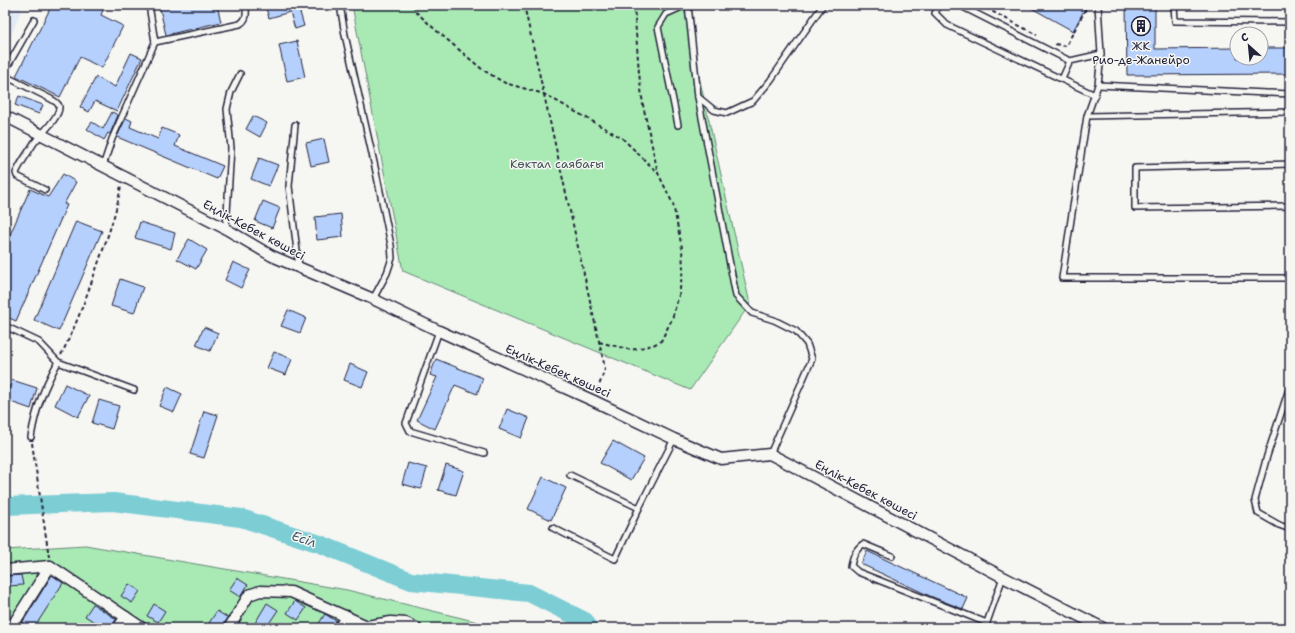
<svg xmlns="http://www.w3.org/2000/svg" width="1295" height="633" viewBox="0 0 1295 633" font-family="'Shantell Sans',sans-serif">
<rect width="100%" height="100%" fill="#f6f6f2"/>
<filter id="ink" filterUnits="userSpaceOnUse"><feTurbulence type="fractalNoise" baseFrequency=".025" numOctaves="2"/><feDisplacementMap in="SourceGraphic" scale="8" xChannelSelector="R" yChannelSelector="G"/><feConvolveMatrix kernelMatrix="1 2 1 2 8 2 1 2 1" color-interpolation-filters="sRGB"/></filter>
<g filter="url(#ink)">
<polygon fill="#e2ebf5" points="5,5 23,5 5,51"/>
<g fill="#a9eab4" stroke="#668678">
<polygon points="352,5 683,5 750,304 690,390 403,271"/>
<polygon points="85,545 347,590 482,623 488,628 5,628 5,550"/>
</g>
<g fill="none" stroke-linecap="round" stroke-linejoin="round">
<polyline stroke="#7ccdd4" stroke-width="18" points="5,506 113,502 241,518 320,544 411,581 529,593 585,621 589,628"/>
</g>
<g fill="#b5d0fd" stroke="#22223b">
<polygon points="52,5 93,5 103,10 101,15 123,26 102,68 80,57 60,97 16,76"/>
<polygon points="159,5 217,5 221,22 166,35"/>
<polygon points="265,5 306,5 306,7 299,9 304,26 295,29 290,12 269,18"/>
<polygon points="1026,5 1087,5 1073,31"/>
<polygon points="1126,5 1155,5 1155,49 1237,48 1237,58 1261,58 1261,48 1290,48 1290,74 1127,75"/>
<polygon points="297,41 305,77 287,81 279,45"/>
<polygon points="131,53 142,58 117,111 95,101 89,112 80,107 96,77 115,87"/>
<polygon points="19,96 43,105 39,114 15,105"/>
<polygon points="112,112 118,115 110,134 108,133 104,140 87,129 92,122 103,129"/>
<polygon points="253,116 267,123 260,137 246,129"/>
<polygon points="126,118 132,121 130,127 158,139 162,128 179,135 175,146 223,166 217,179 117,137"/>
<polygon points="324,139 329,162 311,166 306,143"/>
<polygon points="259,158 278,165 269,186 251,179"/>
<polygon points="63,174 76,182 64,204 67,205 16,321 5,316 5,246 30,189 48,197"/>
<polygon points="263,201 280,208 272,228 255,221"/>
<polygon points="341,214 343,237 317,240 315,217"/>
<polygon points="76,221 102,231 59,331 34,320"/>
<polygon points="140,222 175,233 171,249 135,238"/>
<polygon points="189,239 207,250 196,269 177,259"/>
<polygon points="233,262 250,270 241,288 225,280"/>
<polygon points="120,279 143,287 134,313 111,306"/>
<polygon points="288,310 306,318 300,333 281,326"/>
<polygon points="204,327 218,333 210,351 196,345"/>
<polygon points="274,352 292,359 286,375 267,368"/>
<polygon points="436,359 483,378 477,394 455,385 435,429 417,420 437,377 430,375"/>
<polygon points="350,364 368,372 362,387 344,380"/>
<polygon points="12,380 37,388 31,409 5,400"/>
<polygon points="65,384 89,396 78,417 55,405"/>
<polygon points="167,387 182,394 174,412 159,406"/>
<polygon points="99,400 119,406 112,429 92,423"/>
<polygon points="507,409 529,418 521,438 499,429"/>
<polygon points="204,411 218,415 204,458 190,454"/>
<polygon points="613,441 644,458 631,480 600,463"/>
<polygon points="408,463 427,468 421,489 402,484"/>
<polygon points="446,465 464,471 456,495 438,490"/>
<polygon points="543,477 566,488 551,520 528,509"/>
<polygon points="867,551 968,598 963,609 930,596 861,564"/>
<polygon points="21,575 23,585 8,586 7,576"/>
<polygon points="52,575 63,583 34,628 19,628"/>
<polygon points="237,578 248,585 240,597 229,590"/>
<polygon points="129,584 140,591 132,603 121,596"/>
<polygon points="295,601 306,608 298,620 287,613"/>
<polygon points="267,603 278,610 266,628 252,628"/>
<polygon points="93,604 116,619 112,628 104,628 85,616"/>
<polygon points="154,604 165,611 158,622 147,616"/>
<polygon points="217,611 228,618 221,628 218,628 209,623"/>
<polygon points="325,614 336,621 333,628 316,628"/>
</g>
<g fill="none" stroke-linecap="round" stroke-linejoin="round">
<g stroke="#22223b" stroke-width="8">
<g id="service">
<polyline points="340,5 345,35 375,167 391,245 392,258 387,273 373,299"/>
<polyline points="688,5 698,97 736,296 752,313 774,320 796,331 807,344 812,359 770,454"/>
<polyline points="939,5 935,13 947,25 1095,95"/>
<polyline points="959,5 1070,61 1101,54"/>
<polyline points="1098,5 1101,54 1098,85 1290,94"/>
<polyline points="1174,5 1175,21 1290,22"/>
<path d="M34,20L6,69V74L9,78L51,99C54,101 59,103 59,107C60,117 40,135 34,143C28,153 21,162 16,173L17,176L45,190"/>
<path d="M155,42L240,24C248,19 246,13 246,5"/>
<polyline points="1062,79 1070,61"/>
<polyline points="1098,85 1087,116 1062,278 1290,278"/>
<polyline points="698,97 714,110 727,113 753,101 770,81 823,5"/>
<polyline points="1087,116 1290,112"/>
<polyline points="295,125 289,186 299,267"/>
<polyline points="678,125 658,27 666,14 686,5"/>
<polyline points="1290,164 1135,168 1135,208 1290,206"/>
<polyline points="103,166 112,139 155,42 149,5"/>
<polyline points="226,229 231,148 227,109 231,92 240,74"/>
<polyline points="5,326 39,342 58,362 134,390"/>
<polyline points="439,331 406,423 410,431 484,453"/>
<polyline points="1290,386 1267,456 1255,500 1258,513 1279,525 1290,529"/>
<path d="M31,437C36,407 44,388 58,362"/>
<polyline points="570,475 639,508"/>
<polyline points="553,528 615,559 639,508 674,439"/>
<path d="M892,556L863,544C855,550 853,556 851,566L858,572L987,623"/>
<polyline points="985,628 1003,577"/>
</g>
</g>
<g stroke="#22223b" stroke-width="13">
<g id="minor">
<polyline points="5,116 226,229 272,256 373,299 439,331 594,401 674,439 721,459 770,454 1003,577 1103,628"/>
<polyline points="5,570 50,566 142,628"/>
<polyline points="11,628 50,566"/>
<polyline points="118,628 126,617"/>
<polyline points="229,628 249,595 260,591 291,592 367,626 391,622 406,623 416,628"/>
<polyline points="339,628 347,616"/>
</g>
</g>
<g stroke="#22223b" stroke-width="2" stroke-dasharray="4 3" stroke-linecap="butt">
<polyline points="413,5 416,12 438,32 483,70 505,83 544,94 622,138 657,172"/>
<polyline points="524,5 605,368 597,392"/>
<polyline points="980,5 1037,35"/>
<polyline points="1055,44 1066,46 1088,5"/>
<polyline points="599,342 631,350 653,345 661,341 672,319 679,295 683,269 682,248 673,204 658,173 643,105 639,73 634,5"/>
<path d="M61,355C76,326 87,295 98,264C107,238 117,212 121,185"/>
<polyline points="32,443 49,557"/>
</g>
<use href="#service" stroke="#f6f6f2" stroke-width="5"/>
<use href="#minor" stroke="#f6f6f2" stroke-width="10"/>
</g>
</g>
<defs>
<g id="building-ring" transform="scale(1)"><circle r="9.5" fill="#f6f6f2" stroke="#22223b" stroke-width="1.5"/><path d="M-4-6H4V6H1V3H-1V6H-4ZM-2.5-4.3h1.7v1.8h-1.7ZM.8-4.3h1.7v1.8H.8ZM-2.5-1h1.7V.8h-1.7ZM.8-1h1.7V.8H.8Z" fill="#22223b"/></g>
</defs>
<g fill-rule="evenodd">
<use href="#building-ring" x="1141" y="26"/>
</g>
<g text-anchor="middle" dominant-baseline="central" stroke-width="3" stroke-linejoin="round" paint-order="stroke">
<g font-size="12" fill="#22223b" stroke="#f6f6f2">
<text x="1141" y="46">ЖК<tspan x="1141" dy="14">Рио-де-Жанейро</tspan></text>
</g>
<g font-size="12" fill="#445459" stroke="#f6f6f2">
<text x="557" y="164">Көктал саябағы</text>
</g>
<g font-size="12" fill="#22223b" stroke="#f6f6f2">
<text transform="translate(254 230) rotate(28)">Еңлік-Кебек көшесі</text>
<text transform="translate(558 371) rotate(24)">Еңлік-Кебек көшесі</text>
<text transform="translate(866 490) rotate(28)">Еңлік-Кебек көшесі</text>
</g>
<g font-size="13" font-style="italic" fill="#3d5569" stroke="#f6f6f2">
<text transform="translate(304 539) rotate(19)">Есіл</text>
</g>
</g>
<rect width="1295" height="633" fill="none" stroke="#f6f6f2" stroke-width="20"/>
<rect x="10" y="10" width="1275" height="613" fill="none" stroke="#22223b" stroke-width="1.5" filter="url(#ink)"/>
<g transform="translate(1249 46) rotate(333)"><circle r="19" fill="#f6f6f2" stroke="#a1a1a9"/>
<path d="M0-3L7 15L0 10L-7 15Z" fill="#22223b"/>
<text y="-6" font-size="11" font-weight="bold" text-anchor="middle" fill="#22223b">С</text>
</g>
</svg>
